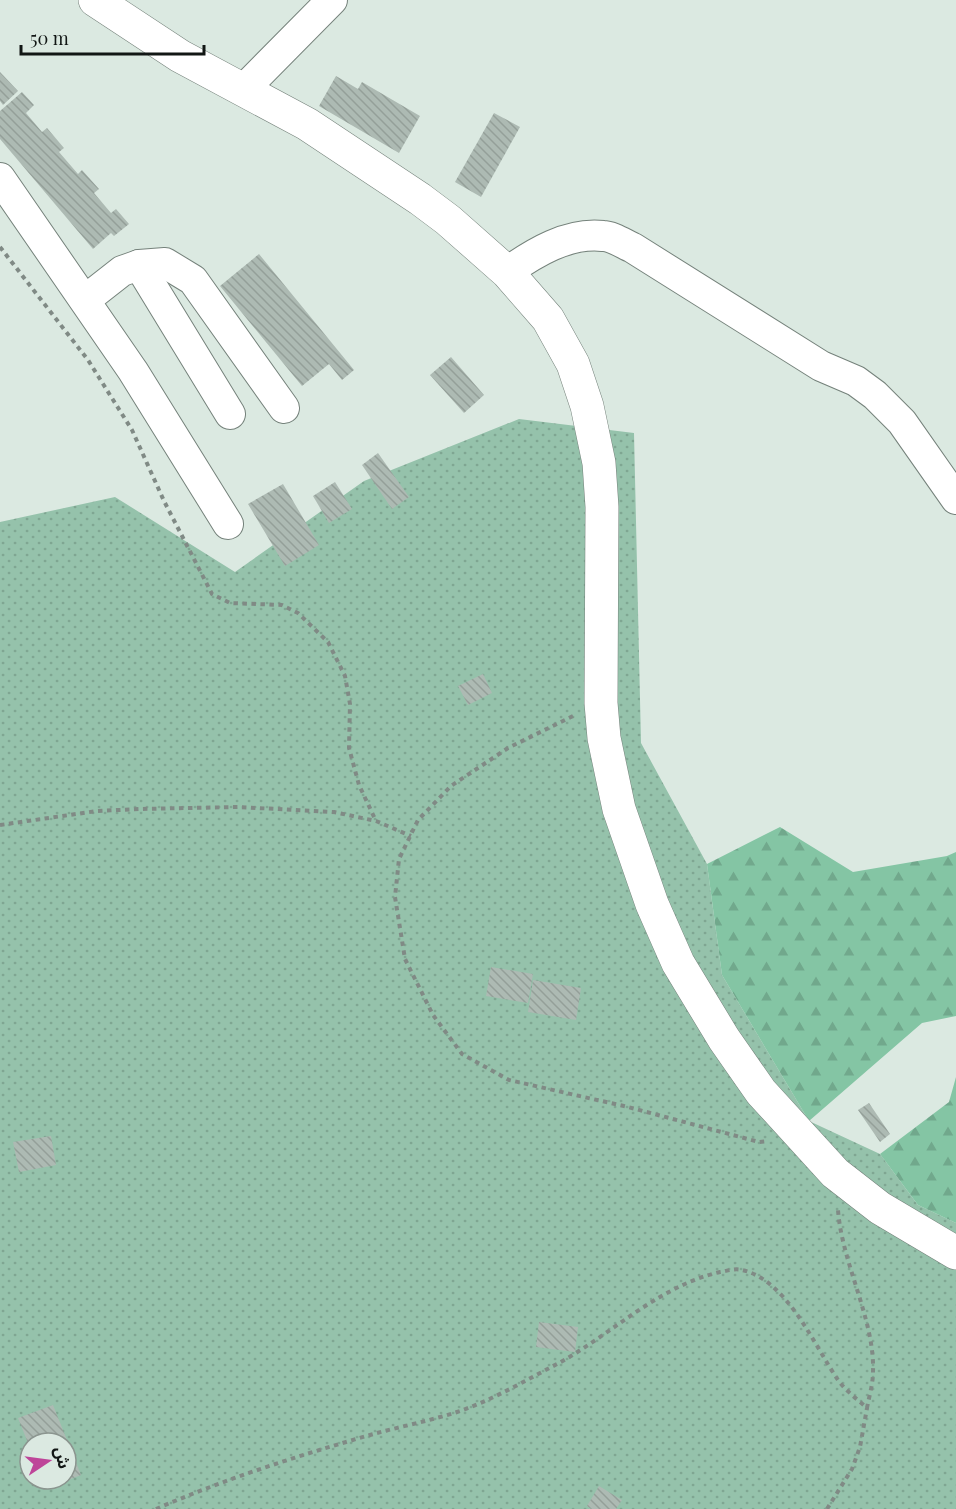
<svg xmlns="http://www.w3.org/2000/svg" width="956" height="1509" viewBox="0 0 956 1509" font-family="'Playfair Display','Noto Sans Arabic',serif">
<defs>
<pattern id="grass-dots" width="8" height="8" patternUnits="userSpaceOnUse" patternTransform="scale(1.5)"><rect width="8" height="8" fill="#95c2ab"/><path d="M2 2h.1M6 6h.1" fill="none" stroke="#7fa692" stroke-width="1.8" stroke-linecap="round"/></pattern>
<pattern id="forest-firs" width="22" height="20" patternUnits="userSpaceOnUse" patternTransform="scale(1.5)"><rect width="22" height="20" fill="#84c5a4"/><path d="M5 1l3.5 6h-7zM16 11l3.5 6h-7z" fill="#71a88c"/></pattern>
<pattern id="building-back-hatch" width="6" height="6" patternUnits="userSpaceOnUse" patternTransform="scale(1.5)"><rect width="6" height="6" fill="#adbab3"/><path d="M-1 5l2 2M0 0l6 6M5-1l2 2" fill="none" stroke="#949f99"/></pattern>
</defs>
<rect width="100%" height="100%" fill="#dbe9e1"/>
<path fill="url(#grass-dots)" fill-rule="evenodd" d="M519,419L634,433L641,743L707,864L722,975L809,1121L880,1154L918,1205L956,1223V1509H0V522L115,497L235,572L364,481ZM30,1443H66V1479H30Z"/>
<g fill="url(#forest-firs)">
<polygon points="780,827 853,872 947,856 956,852 956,1016 922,1023 809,1121 722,975 707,864"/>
<polygon points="956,1077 956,1223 918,1205 880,1154 949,1102"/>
</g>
<g fill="url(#building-back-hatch)">
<polygon points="0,72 18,91 3,105 0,101"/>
<polygon points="336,76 358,89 362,82 420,116 399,153 319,106"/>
<polygon points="22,92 34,105 26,113 42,132 47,128 64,148 59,152 78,174 82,170 99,189 94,193 111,213 116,209 129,224 114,236 111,233 93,249 0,139 0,111"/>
<polygon points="494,113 520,127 481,197 455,182"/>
<polygon points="259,254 354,370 342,380 329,364 302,386 220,286"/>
<polygon points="451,357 484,395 464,413 430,375"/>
<polygon points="378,453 409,497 392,509 362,465"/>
<polygon points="335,482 352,509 329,523 313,496"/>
<polygon points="283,484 319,545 285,566 248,504"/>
<polygon points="483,674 492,693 468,705 458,686"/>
<polygon points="491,967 533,974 528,1003 486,996"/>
<polygon points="533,980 581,988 576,1020 528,1012"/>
<polygon points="869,1103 890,1134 880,1142 858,1110"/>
<polygon points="51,1136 56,1165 19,1172 13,1142"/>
<polygon points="539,1322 578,1327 575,1352 536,1347"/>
<polygon points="53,1405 81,1475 48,1488 44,1479 66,1479 66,1443 30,1443 30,1448 18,1418"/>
<polygon points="30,1449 30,1471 22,1453"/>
<polygon points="599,1486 622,1500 616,1509 591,1509 587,1506"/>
</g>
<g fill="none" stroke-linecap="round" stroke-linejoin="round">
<g stroke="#75827b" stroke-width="32">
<g id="minor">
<polyline points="243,90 332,0"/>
<polyline points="0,178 133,371 228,524"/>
<polyline points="139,265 230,414"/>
<path d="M507,272C534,253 568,232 603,236C612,236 624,244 633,248L821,366L856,381L875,395L902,422L956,499"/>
<polyline points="85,300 122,271 139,265 165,263 193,280 284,408"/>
</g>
</g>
<g stroke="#75827b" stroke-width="34">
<polyline id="major" points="95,0 180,56 307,124 420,199 448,220 507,272 548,319 573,364 587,406 599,463 602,507 601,703 604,738 619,809 652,904 678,963 724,1039 761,1092 835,1173 880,1208 956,1253"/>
</g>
<g stroke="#808a85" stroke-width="4" stroke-dasharray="4.5 4.5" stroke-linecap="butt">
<polyline points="0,247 88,360 132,430 164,501 212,594 230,603 282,605 298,613 328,642 345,676 350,704 349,748 359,785 376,821"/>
<polyline points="573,716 508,748 451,786 418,820 399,859 395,897 405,959 433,1015 462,1054 509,1080 628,1107 759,1142 768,1141"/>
<polyline points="0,825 97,811 139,809 238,807 334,812 376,821 411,836"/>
<path d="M156,1509C225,1479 297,1456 370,1435C398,1427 429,1421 457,1412C493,1400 526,1380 559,1363C613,1333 659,1286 720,1272C727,1271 735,1268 742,1270C787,1280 814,1345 838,1380C846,1391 857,1399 867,1408C869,1397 873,1384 873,1372C875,1320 842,1264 838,1210"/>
<polyline points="827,1509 852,1469 860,1447 867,1408"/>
</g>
<use href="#minor" stroke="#fff" stroke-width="30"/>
<use href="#major" stroke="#fff" stroke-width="33"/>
</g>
<g transform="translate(48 1461) rotate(77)"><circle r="28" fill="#dbe9e1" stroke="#8b958f" stroke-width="1.5"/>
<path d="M0-4.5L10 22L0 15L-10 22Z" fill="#be4599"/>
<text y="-9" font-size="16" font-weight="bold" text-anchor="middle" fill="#121715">ش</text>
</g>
<path d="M21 45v9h183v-9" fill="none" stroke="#121715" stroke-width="3"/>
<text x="30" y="45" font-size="18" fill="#121715" stroke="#dbe9e1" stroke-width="4.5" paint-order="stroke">50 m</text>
</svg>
